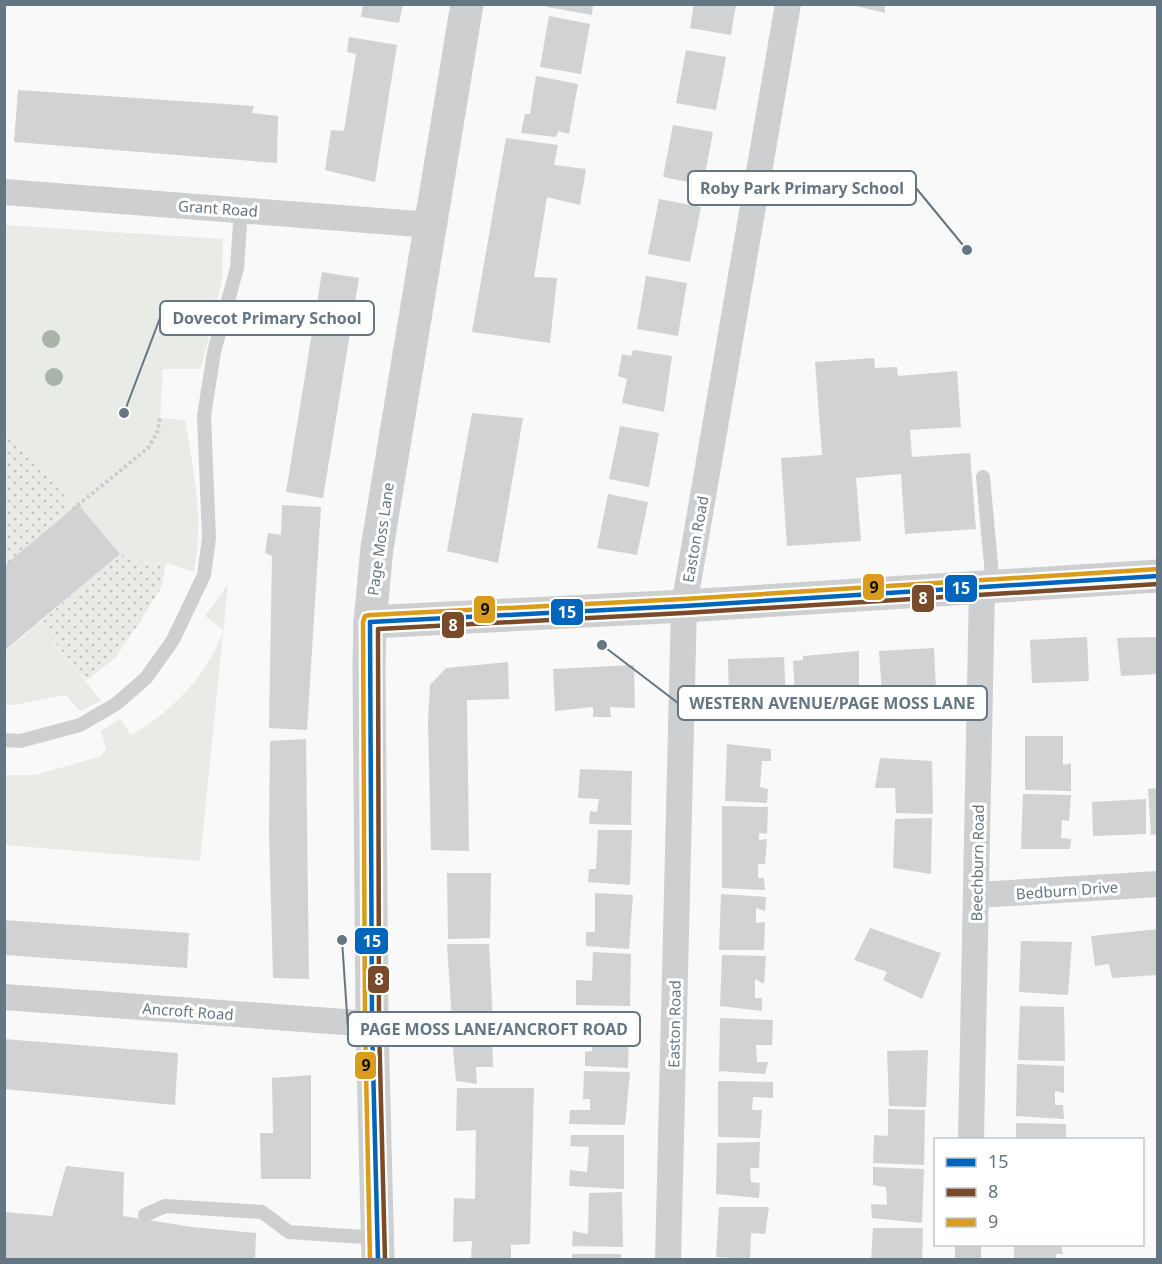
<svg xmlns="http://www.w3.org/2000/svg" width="1162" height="1264" viewBox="0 0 1162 1264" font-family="'Noto Sans',sans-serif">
<defs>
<pattern id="park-dots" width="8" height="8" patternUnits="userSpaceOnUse" patternTransform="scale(1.5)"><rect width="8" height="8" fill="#e8ebe6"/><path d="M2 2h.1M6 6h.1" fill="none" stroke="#c0c3c0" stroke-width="1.8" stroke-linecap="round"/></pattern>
</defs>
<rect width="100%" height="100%" fill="#f9f9f9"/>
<g fill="#e8ebe6">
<path d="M4,225L223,239L222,279L201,369H163L160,418L185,420C194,475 204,516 194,572L166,563L148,564L120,554L78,504L73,509L61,491L34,457L5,434Z"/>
<path d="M228,584L200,861L5,845V775H35L101,756L106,749L101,731L120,719L131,735C157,722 188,693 204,669C212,657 218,643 224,630L205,616Z"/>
<polygon points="39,623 101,701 80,711 66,695 13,705 5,705 5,651"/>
</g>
<g fill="url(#park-dots)">
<polygon points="4,434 34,457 61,491 73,509 5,566"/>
<polygon points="120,554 148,564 166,563 161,588 136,628 115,658 86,681 39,623"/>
</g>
<g fill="#d0d2d3">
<polygon points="363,4 403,4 399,23 361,17"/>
<polygon points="548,4 593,4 592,15 547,7"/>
<polygon points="694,4 736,4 731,35 690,28"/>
<polygon points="852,4 885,4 885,13 852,5"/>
<polygon points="549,16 590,24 581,74 540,67"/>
<polygon points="349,37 397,45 375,182 325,170 331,130 344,131 356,54 347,52"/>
<polygon points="686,50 726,57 716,110 676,103"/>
<polygon points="536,76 578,84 569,134 558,131 556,137 521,133 525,114 530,114"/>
<polygon points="18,90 254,106 252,113 278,116 277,163 14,142"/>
<polygon points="673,125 713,132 703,185 663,177"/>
<polygon points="506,138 558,145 554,165 586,169 580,205 547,197 534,277 557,278 550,343 472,332"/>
<polygon points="659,199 701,207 690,262 648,254"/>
<polygon points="322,272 359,278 323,498 286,492"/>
<polygon points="646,276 687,283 678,336 637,329"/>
<polygon points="633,350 672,356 664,412 622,403 627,379 618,376 622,354 631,356"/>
<polygon points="874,358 875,368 897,367 898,376 957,371 961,427 910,430 912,457 970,453 976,529 905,534 901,474 856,478 861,541 787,546 781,458 822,455 815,362"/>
<polygon points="472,413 523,418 498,563 447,551"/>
<polygon points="620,426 659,433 649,487 609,479"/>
<polygon points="608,494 648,502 637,555 597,548"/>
<polygon points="78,504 120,554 4,651 4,566"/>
<polygon points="282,505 321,507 307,730 269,728 272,556 265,553 268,533 281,535"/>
<polygon points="1087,637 1089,681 1032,683 1030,640"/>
<polygon points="1158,637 1158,674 1121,676 1117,638"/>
<polygon points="934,648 936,689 882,693 879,651"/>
<polygon points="859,651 859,695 795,698 793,661 803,660 803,656"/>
<polygon points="784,657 786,699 729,700 728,659"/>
<polygon points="508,662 509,699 467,700 469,851 431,850 428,721 430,685 446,668"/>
<polygon points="634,665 635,708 610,707 611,717 593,717 593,707 555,711 553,669"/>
<polygon points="1025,736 1063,736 1063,765 1071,763 1071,791 1025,790"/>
<polygon points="306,739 309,979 273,978 269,831 270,741"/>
<polygon points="727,744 771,749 771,761 762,761 760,787 768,789 767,803 725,801"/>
<polygon points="880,758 932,761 933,814 896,813 895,788 875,788"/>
<polygon points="580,769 632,771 631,825 589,824 590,811 597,812 599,799 578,798"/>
<polygon points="1158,788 1158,834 1151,835 1148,789"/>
<polygon points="1023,794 1071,795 1069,821 1062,820 1061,838 1071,839 1070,849 1021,849"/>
<polygon points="1146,799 1146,834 1093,836 1092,802"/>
<polygon points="722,806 768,807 767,834 759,833 759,840 767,839 765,864 758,864 758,878 764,878 765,890 722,888"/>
<polygon points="932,818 931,874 893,868 895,819"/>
<polygon points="598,830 632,830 630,885 588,882 589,869 596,869"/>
<polygon points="447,873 491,873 490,938 448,939"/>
<polygon points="595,893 633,895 629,949 586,946 586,932 595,932"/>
<polygon points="721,894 766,897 765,911 756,908 756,923 765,922 764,950 719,950"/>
<polygon points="4,920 189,933 187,968 4,955"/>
<polygon points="870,928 941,953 922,999 883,980 887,972 854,960"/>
<polygon points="1158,929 1158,975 1112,978 1109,964 1095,966 1091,936"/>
<polygon points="1021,941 1072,942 1068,995 1019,992"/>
<polygon points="447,944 489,944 493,1021 452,1021"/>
<polygon points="593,952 631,954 630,1006 576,1005 576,980 592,981"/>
<polygon points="722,955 766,956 764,984 755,979 755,998 762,998 762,1011 720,1006"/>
<polygon points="1020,1006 1064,1007 1065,1061 1018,1060"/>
<polygon points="575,1011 631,1014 632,1025 629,1026 628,1068 585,1066 585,1052 592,1051 592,1026 575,1025"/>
<polygon points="720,1018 773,1020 772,1045 756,1045 757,1062 768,1062 765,1074 719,1071"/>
<polygon points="492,1028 493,1067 476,1067 477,1084 456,1081 451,1029"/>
<polygon points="4,1039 178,1053 175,1105 4,1089"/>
<polygon points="928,1050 926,1107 889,1106 887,1051"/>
<polygon points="1017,1064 1064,1066 1064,1093 1055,1091 1055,1105 1063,1105 1064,1119 1016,1116"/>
<polygon points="584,1071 630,1072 625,1125 569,1124 570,1110 590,1110 590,1099 583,1099"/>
<polygon points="311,1075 311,1179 261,1179 260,1133 273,1133 272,1078"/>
<polygon points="718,1081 773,1082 773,1098 753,1097 752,1110 762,1110 760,1138 719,1137 718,1134"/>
<polygon points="457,1088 534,1088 530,1244 511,1245 511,1260 471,1260 472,1241 453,1242 454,1198 475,1199 476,1130 456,1131"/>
<polygon points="888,1109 925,1110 924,1165 873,1163 874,1135 888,1136"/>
<polygon points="1016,1123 1066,1124 1066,1140 1016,1140"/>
<polygon points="571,1135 624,1135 624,1189 569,1186 570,1170 587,1172 589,1147 570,1146"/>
<polygon points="760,1142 759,1168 750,1168 751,1182 760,1183 759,1198 716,1194 717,1143"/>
<polygon points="66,1166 124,1172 123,1216 192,1227 256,1233 255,1260 4,1260 4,1212 52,1216"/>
<polygon points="873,1167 924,1169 922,1223 872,1218 871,1204 887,1205 886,1187 873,1185"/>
<polygon points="622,1192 623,1247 572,1246 573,1231 588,1234 589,1193"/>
<polygon points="719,1207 769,1207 765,1234 751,1233 750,1259 716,1257"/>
<polygon points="873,1228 923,1228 922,1260 871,1260"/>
<polygon points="1014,1244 1061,1244 1063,1254 1056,1254 1056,1260 1014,1260"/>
<rect x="572" y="1254" width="49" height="6"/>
</g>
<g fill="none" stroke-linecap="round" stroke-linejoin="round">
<polyline stroke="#cbcccd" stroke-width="4" stroke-dasharray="3 3" stroke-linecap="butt" points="73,509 148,448 157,433 160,418"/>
<g stroke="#cecfd0" stroke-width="14">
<polyline points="983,477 993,586"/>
<polyline points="4,740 20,741 80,725 116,704 146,678 173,640 204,575 209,538 204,416 214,352 237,268 241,209"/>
<polyline points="145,1215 165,1206 262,1212 289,1232 378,1238"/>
</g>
<g stroke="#cecfd0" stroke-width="26">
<polyline points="4,192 431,225"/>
<polyline points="977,895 1158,884"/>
<polyline points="4,997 372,1024"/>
<polyline points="971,1140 982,587"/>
<polyline points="668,1260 684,606 788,4"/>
<polyline points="968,1260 968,1244"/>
</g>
<g stroke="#cecfd0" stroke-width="33">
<polyline points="370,622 684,606 1158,576"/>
<polyline points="378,1260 372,1024 369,666 370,622 377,548 467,4"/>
</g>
<g stroke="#fff" stroke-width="9">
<g id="bus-1">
<polyline points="370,622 684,606 1158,576"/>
<polyline points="370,622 372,1024 378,1260"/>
</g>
</g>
<g stroke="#fff" stroke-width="9">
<polyline id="bus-2" points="385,1260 379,1024 378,629 684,613 1158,584"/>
</g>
<g stroke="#fff" stroke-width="9">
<polyline id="bus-3" points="370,1260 365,1024 363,622 365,616 370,615 684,599 1158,569"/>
</g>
<use href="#bus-1" stroke="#0065bd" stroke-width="4.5"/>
<use href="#bus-2" stroke="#7a4b2a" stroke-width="4.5"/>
<use href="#bus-3" stroke="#da9c1a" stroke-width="4.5"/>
</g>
<g fill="#a9b3a7">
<circle cx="51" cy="339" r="9"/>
<circle cx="54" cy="377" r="9"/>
</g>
<g text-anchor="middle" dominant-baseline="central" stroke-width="6" stroke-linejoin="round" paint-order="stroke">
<g font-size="15" fill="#657683" stroke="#fff">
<text transform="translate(218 208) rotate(4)">Grant Road</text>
<text transform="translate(380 539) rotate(-82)">Page Moss Lane</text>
<text transform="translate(695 539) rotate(-80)">Easton Road</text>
<text transform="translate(977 863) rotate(-89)">Beechburn Road</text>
<text transform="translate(1067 890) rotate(-4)">Bedburn Drive</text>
<text transform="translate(188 1011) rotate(4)">Ancroft Road</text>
<text transform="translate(674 1024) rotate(-89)">Easton Road</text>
</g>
</g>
<path fill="none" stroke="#657683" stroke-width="2" d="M967 250L916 188M124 413L160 318M602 645L678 703M342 940L348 1029"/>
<g fill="#657683" stroke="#fff" stroke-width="2">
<circle cx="967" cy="250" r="6"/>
<circle cx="124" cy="413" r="6"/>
<circle cx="602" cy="645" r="6"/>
<circle cx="342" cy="940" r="6"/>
</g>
<g fill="#fff" stroke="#657683" stroke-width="2">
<rect x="688" y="171" width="228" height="34" rx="6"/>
<rect x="160" y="301" width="214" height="34" rx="6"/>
<rect x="678" y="686" width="309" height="34" rx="6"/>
<rect x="348" y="1012" width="292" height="34" rx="6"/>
</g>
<g font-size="16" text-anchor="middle" font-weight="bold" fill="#657683">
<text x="802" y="194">Roby Park Primary School</text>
<text x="267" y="324">Dovecot Primary School</text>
<text x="832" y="709">WESTERN AVENUE/PAGE MOSS LANE</text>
<text x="494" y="1035">PAGE MOSS LANE/ANCROFT ROAD</text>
</g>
<g stroke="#fff" stroke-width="2">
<rect x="862" y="573" width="23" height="28" rx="6" fill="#da9c1a"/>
<rect x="944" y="574" width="34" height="29" rx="6" fill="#0065bd"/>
<rect x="911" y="584" width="24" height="29" rx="6" fill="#7a4b2a"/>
<rect x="473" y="595" width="23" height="29" rx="6" fill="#da9c1a"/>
<rect x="550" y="598" width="34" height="28" rx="6" fill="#0065bd"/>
<rect x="441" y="611" width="24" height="28" rx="6" fill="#7a4b2a"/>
<rect x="354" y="927" width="35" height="28" rx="6" fill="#0065bd"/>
<rect x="367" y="965" width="23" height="29" rx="6" fill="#7a4b2a"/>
<rect x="354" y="1051" width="23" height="29" rx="6" fill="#da9c1a"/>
</g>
<g font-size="16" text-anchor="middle" font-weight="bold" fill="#fff">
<text x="961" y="594">15</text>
<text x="923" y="604">8</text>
<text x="567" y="618">15</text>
<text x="453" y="631">8</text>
<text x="372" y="947">15</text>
<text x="379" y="985">8</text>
</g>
<g font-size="16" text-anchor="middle" font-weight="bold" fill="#111">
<text x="874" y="593">9</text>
<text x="485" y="615">9</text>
<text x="366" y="1071">9</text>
</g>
<rect width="1162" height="1264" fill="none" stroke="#657683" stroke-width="12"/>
<rect x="934" y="1138" width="210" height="108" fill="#ffffff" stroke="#c1c8cd" stroke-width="1.5"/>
<rect x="946" y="1158" width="30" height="9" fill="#0065bd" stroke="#c1c8cd" stroke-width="1.5"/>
<text x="988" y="1168" font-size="18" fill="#657683">15</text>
<rect x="946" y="1188" width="30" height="9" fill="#7a4b2a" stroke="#c1c8cd" stroke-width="1.5"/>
<text x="988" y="1198" font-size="18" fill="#657683">8</text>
<rect x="946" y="1218" width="30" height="9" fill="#da9c1a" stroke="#c1c8cd" stroke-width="1.5"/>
<text x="988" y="1228" font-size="18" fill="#657683">9</text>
</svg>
